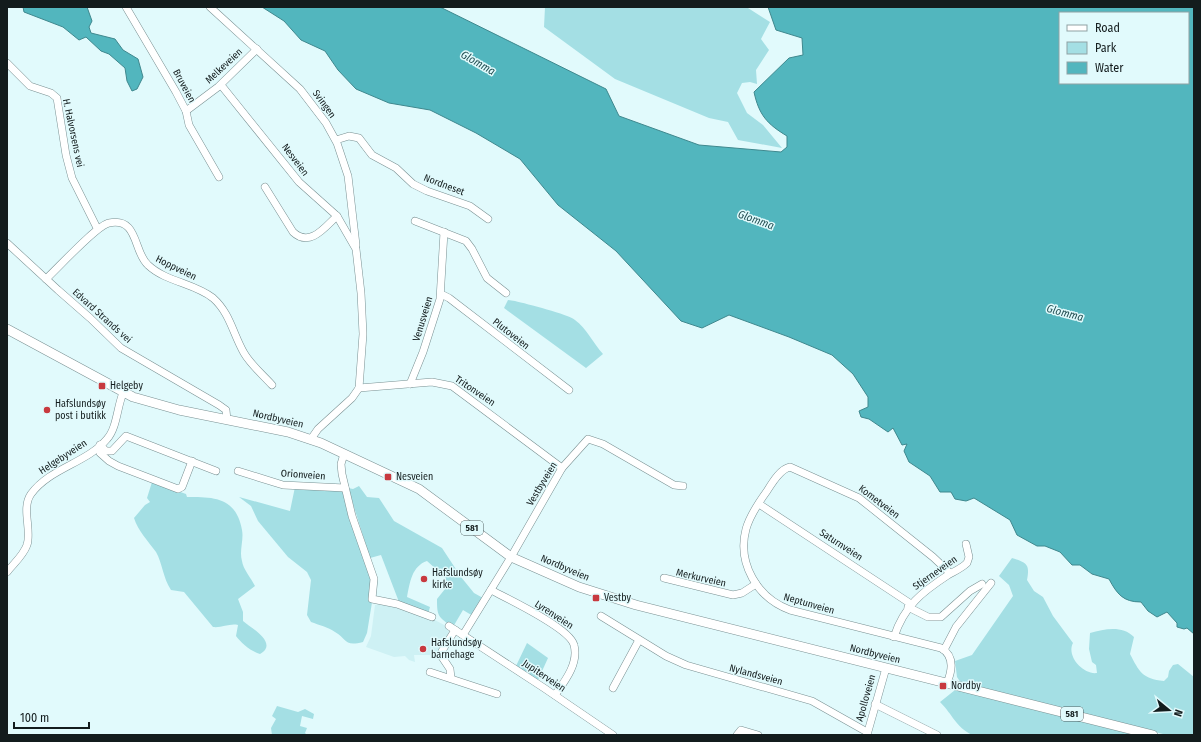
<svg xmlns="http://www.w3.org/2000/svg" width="1201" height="742" viewBox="0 0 1201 742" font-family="'Fira Sans Condensed',sans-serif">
<rect width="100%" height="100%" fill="#e1fafc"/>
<polygon fill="#cef1f4" points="382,604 400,607 433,619 446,626 449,632 436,655 414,655 415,662 409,660 405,656 394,657 366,647 371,636 375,605"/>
<g fill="#a4dfe4">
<polygon points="545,7 748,7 748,8 770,22 761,39 769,50 756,70 757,84 750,82 742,83 737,93 747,113 763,125 782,148 738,140 728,122 709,118 615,79 544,27"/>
<path d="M508,300L515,301C527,304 568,314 575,320C587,329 593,343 603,354L586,368L504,308Z"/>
<path d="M152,482L186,494L187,497C214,497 236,497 242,530C244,540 239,551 242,561C243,569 251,578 255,586L238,599L243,612V621C251,628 279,643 260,654C252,652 241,643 236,636L238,625C230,623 222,628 213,627L184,592L171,590C163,578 162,562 156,552C148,541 138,531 134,518L145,505L150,502L147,498Z"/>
<path d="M359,486L367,497L379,498L394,521L442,548L461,577L474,593L483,598L473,616L463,610L453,627C438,617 437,616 437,599L445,589L446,578L427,561C412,566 410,582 407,597L430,607L428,614L399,602L381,555L370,558L348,488L353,489Z"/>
<path d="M295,487L345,488L375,584L367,633L363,642C344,647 347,639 335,632C328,627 319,625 311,622L307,615L311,580L307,572L288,557L258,521L251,506L239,497L290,511Z"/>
<path d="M1012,558C1027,563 1030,564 1027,580L1034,591L1043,597L1053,616L1073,643C1066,656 1083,675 1097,673L1096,665L1092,662L1089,649L1090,633C1105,629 1122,625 1134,637L1130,654C1139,671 1142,679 1164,681L1168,677L1169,671L1173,665L1178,664L1194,677V735H1167L961,683L957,677L955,661L972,655L1013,596L1009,585L999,576Z"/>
<polygon points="527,643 548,658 538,680 516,666"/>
<path d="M955,690L967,691L1140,735H972C955,726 953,715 940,702Z"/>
<polygon points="277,706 298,712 305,709 314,714 313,719 302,716 300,726 307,728 305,733 307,735 272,735 271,728 276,719 272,716"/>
</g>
<g fill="#52b6be" stroke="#3f888e" fill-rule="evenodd">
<polygon points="23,7 87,7 92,21 89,27 91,33 115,39 123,50 138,59 143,77 137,89 132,91 127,81 125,68 109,54 101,51 86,37 79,40 63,27 24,12"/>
<path d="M262,7H440L606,89L619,116L699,145L781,152L787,147V136C767,124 759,115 754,92L789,58L803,55L802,38L776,30L768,7H1194V634L1187,628L1184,629L1177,627V623L1167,612L1157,617L1148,611L1141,602C1123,602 1117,594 1109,579L1092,574L1080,565H1072L1060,552L1045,546H1037L1017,535L1010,520L974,498L966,501L955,499L951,492H940L930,476L909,462L904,451L907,444L902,445L893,428L888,432L869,419L861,417L859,411L868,407V397L853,374L832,355L789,337L729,315L702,328L681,321L616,251L558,205L520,159L476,133L430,110L389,103L356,89L338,70L325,51L301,40L284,21ZM1060,13H1188V83H1060Z"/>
</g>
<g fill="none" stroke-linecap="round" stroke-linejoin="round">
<g stroke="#799092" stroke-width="8">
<g id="minor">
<polyline points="126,7 176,92 186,111 189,125 219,177"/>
<polyline points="210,7 300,89 326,123 337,143 348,176 356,245"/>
<polyline points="7,63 30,86 51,93 57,98 66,155 72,178 97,228"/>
<polyline points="221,85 299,182 337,216 356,249 361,293 363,334 359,388 352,398 318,429 311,439"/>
<polyline points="186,111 218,87 257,49"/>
<polyline points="336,140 349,136 359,138 372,155 396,168 413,184 427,191 470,206 488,219"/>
<path d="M265,187L293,232C310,248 325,227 337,216"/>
<polyline points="415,221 466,241 472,249 487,278 506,293"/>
<polyline points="7,243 58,290 90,318 121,348 219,405 226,410 227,420"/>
<path d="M46,279C58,268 97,225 109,223C139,217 133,252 148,265C166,282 194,283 213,298C230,313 233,334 244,353C251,365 263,375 272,385"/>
<polyline points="441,294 449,298 569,390"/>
<polyline points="410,384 423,352 440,299 444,232"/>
<polyline points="359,388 432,382 452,386 562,468"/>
<polyline points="100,445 106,451 112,451 126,436 216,471"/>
<polyline points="100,445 100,453 109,461 118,466 178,489 182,487 192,461"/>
<polyline points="344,454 341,464 342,474 352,516 374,579 372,599 397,604 432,617"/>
<polyline points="238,471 283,485 345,488"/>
<polyline points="759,504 911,604"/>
<path d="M7,572C14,563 23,556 27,545C32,530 21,508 31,494C50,468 87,463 107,439C117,428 117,407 123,393"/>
<polyline points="664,578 733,595 742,593 756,584"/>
<path d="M491,590C508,599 570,628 574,645C579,663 565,681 555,695"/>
<polyline points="908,607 928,617 941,617 970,591 982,584"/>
<polyline points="601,616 666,656 686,665 812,701 867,732"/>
<polyline points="449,626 544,688 613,735"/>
<polyline points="463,635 511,557 562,468 588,439 603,444 674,485 683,486"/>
<path d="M894,637C904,606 922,592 948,575C955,571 962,568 967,563L969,557L966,544"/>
<polyline points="944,650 956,627 991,583"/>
<polyline points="430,672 497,694"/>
<polyline points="451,678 450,669 442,657 442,651 455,630"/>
<path d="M947,683C952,671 955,656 941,648L790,610C757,598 737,563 746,529C750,515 759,502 767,491C772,483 780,469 790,467L859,498L933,557L950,573"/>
<polyline points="613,688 639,640"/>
<polyline points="875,704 937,735"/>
<polyline points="737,735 741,730 758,735"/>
<polyline points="867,735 886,668"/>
</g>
</g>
<g stroke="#799092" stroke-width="10">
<polyline id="major" points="7,329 133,397 179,410 288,432 321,443 419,489 511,557 579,587 636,605 1153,735"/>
</g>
<use href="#minor" stroke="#fff" stroke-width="7"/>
<use href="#major" stroke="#fff" stroke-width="9"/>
</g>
<g fill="#c8393f" stroke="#e1fafc" stroke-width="1.5">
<rect x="98" y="382" width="8" height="8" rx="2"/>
<circle cx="47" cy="410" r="4"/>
<rect x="384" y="473" width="8" height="8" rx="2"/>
<circle cx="424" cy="579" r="4"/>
<rect x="592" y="594" width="8" height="8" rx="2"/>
<circle cx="423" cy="649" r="4"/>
<rect x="939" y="682" width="8" height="8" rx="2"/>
</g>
<g text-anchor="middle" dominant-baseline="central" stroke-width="3" stroke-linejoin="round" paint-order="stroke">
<g fill="#e1fafc" stroke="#515f60" stroke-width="1">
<rect x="461" y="521" width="22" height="14" rx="3"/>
<rect x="1061" y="707" width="22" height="14" rx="3"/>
</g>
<g font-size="9" font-weight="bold" fill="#131c1d">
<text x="472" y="528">581</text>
<text x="1072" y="714">581</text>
</g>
<g font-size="10" fill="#131c1d" stroke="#e1fafc">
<text transform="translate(224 66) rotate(-43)">Melkeveien</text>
<text transform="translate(184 86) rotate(62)">Bruveien</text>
<text transform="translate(324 104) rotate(54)">Svingen</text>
<text transform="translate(73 133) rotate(78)">H. Halvorsens vei</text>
<text transform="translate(295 160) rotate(53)">Nesveien</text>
<text transform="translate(444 185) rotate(21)">Nordneset</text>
<text transform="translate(176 268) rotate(26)">Hoppveien</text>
<text transform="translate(102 316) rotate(42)">Edvard Strands vei</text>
<text transform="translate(423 319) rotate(-73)">Venusveien</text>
<text transform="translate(511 334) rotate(38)">Plutoveien</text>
<text transform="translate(475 391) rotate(34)">Tritonveien</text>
<text transform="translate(278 419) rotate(13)">Nordbyveien</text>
<text transform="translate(63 457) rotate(-33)">Helgebyveien</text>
<text transform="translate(303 475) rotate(4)">Orionveien</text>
<text transform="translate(542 484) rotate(-59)">Vestbyveien</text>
<text transform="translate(879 502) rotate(37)">Kometveien</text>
<text transform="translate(841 545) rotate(33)">Saturnveien</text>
<text transform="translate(565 568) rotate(23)">Nordbyveien</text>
<text transform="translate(935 573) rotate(-35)">Stjerneveien</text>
<text transform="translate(701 578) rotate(13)">Merkurveien</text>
<text transform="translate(809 604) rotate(16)">Neptunveien</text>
<text transform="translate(554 615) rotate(33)">Lyrenveien</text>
<text transform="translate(875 654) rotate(14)">Nordbyveien</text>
<text transform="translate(756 675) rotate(15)">Nylandsveien</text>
<text transform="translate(544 676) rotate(34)">Jupiterveien</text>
<text transform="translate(866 698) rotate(-74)">Apolloveien</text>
</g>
<g font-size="10" fill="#131c1d" stroke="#e1fafc" text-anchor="start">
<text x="110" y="386">Helgeby</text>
<text x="55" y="404">Hafslundsøy<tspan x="55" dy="12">post i butikk</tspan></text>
<text x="396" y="477">Nesveien</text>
<text x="432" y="573">Hafslundsøy<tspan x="432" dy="12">kirke</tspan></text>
<text x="604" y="598">Vestby</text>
<text x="431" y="643">Hafslundsøy<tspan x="431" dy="12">barnehage</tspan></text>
<text x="951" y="686">Nordby</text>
</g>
<g font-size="11" font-style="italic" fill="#234f53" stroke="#e1fafc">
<text transform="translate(478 63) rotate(30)">Glomma</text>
<text transform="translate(756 220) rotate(20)">Glomma</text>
<text transform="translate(1065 313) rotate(15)">Glomma</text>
</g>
</g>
<rect width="1201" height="742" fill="none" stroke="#131c1d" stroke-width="16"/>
<rect x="1059" y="12" width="130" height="72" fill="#e1fafc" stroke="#8fa1a3"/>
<rect x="1067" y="25" width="20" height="6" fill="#ffffff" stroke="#8fa1a3"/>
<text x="1095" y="32" font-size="12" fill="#131c1d">Road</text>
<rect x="1067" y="42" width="20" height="12" fill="#a4dfe4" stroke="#8fa1a3"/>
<text x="1095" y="52" font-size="12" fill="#131c1d">Park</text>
<rect x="1067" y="62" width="20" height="12" fill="#52b6be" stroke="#8fa1a3"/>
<text x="1095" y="72" font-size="12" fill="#131c1d">Water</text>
<g transform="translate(1169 710) rotate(108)" stroke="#e1fafc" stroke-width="3" paint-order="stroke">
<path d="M0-3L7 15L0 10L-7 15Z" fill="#131c1d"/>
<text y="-6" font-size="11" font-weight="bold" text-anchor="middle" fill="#131c1d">N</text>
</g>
<path d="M14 722v6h75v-6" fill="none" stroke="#131c1d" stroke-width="2"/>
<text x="20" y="722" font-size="12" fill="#131c1d" stroke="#e1fafc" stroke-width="3" paint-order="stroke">100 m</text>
</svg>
